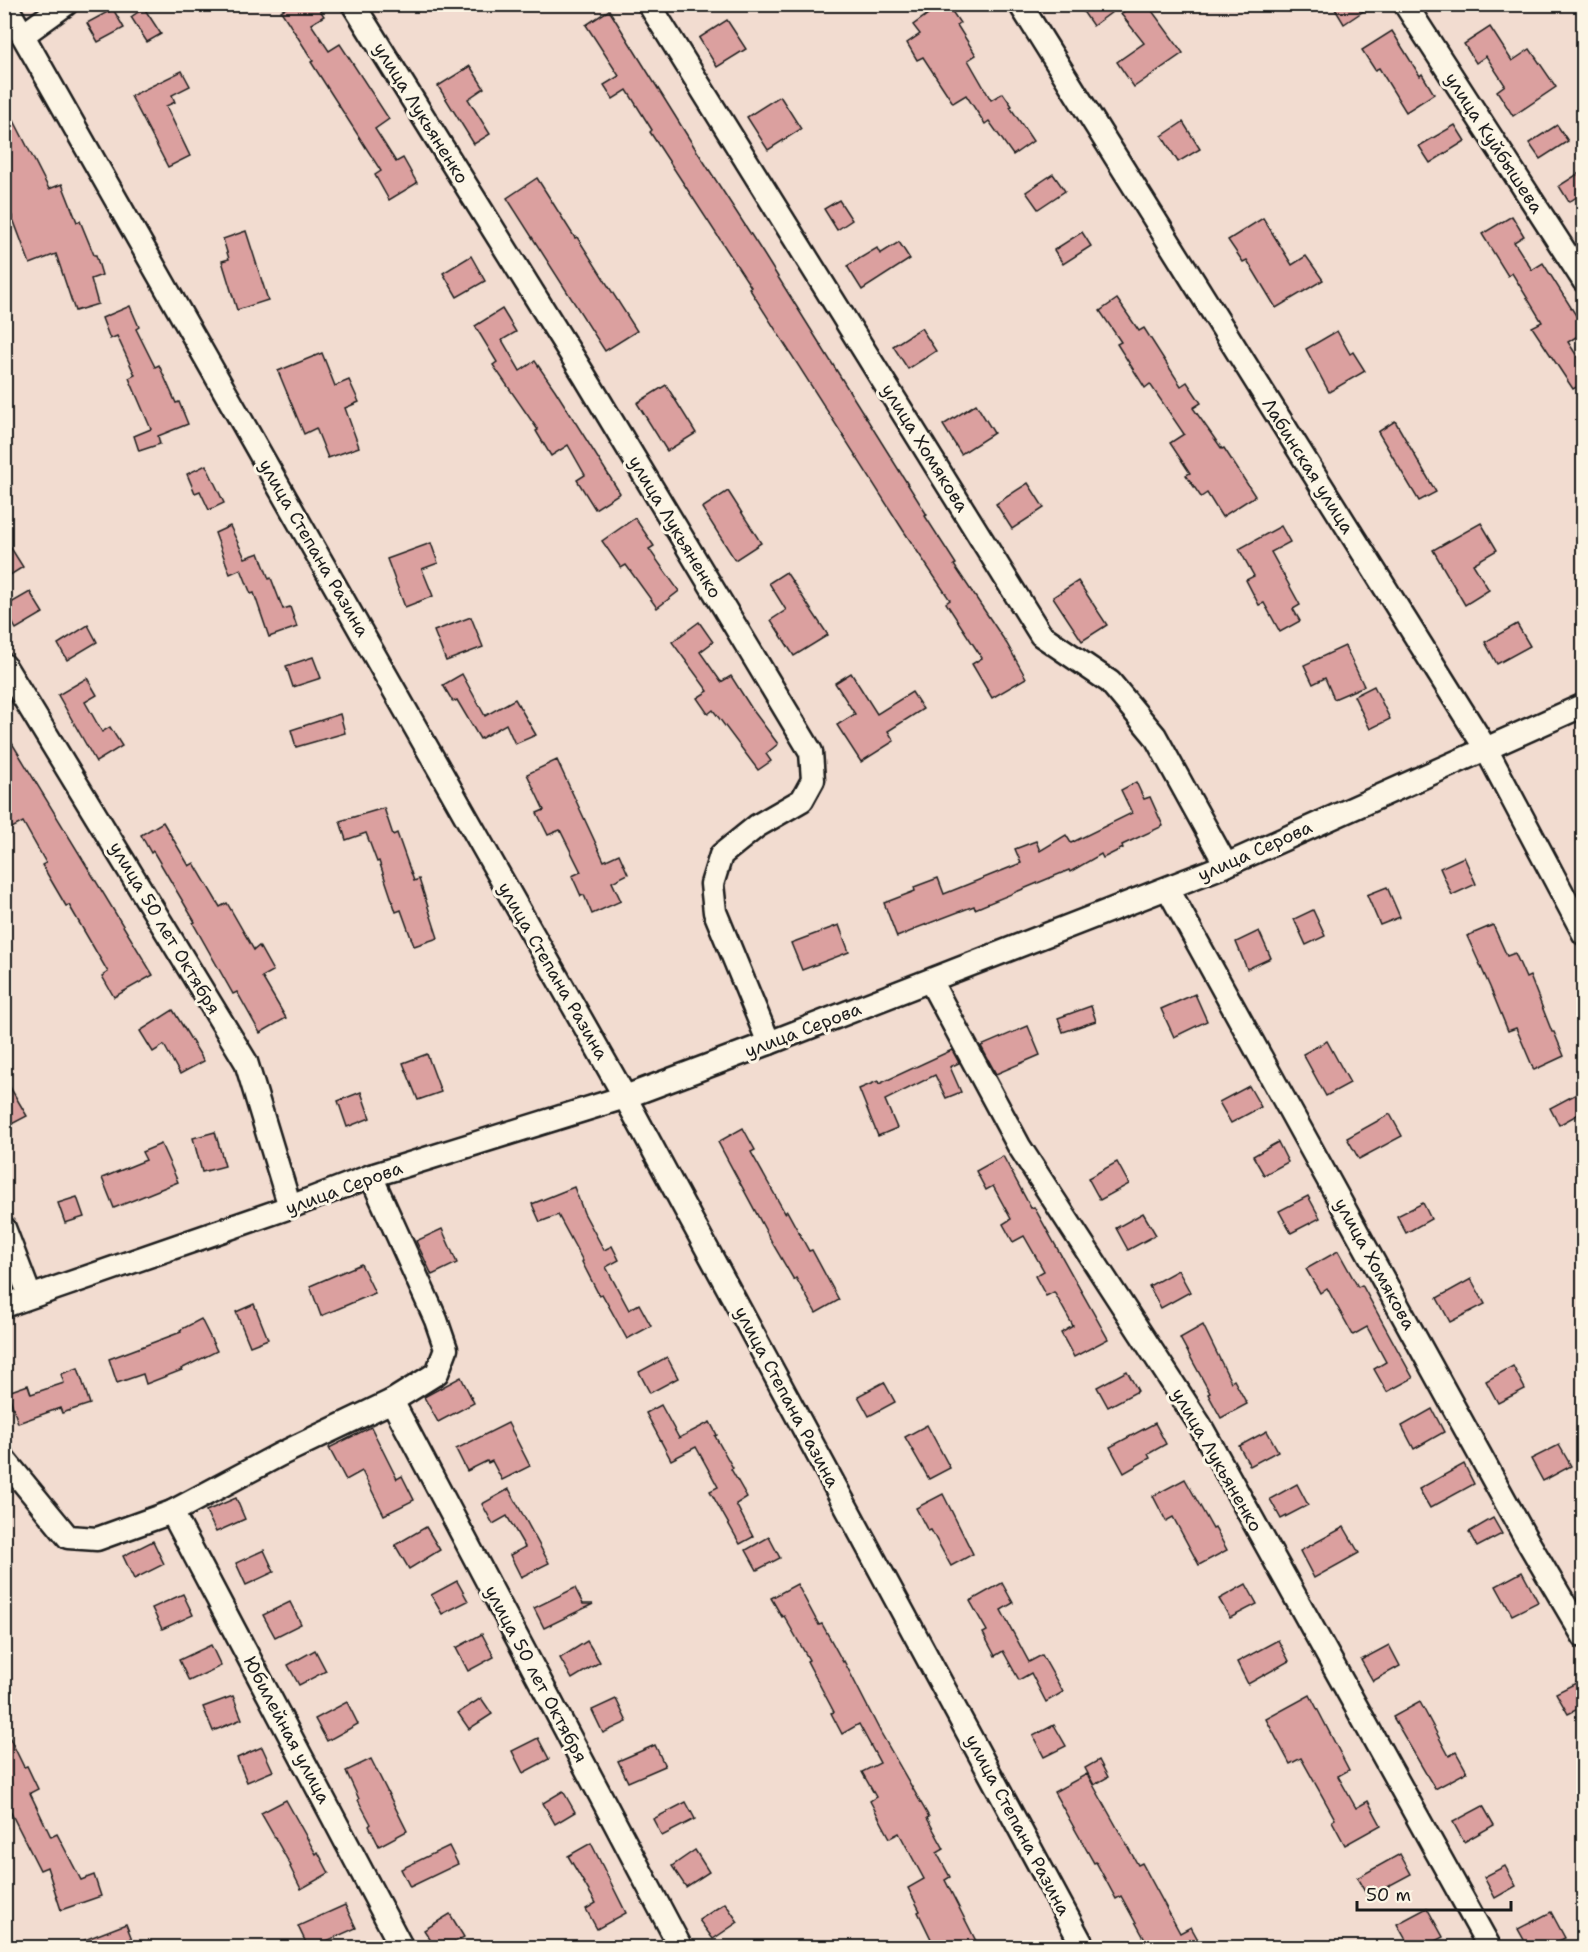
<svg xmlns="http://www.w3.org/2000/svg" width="1588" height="1952" viewBox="0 0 1588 1952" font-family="'Shantell Sans',sans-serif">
<rect width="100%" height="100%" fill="#f2dcd0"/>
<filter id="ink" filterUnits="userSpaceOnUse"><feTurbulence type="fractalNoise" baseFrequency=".0167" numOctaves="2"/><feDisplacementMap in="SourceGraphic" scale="12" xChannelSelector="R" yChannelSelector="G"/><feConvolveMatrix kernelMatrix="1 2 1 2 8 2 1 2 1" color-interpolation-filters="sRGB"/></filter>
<g filter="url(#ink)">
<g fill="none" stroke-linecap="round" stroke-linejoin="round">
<polyline stroke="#69859f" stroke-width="6" points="1575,4 1584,18"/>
</g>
<g fill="#dba09f" stroke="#1c1c1c" stroke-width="1.5">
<polygon points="292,4 316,4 324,16 311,24 329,51 340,44 389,119 375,129 396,162 403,158 417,183 389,200 375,175 381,171 311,62 313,61 281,11"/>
<polygon points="942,4 947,4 960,23 957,25 976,55 968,60 991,100 1003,93 1012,106 1010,107 1033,141 1013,155 989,121 985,124 966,95 953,103 923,57 917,60 907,43 920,34 913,25"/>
<polygon points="1078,4 1123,4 1093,26"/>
<polygon points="1133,4 1147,4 1183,53 1134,87 1117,62 1144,43 1121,14"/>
<polygon points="1332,4 1374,4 1344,24"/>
<polygon points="144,8 161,34 147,42 131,17"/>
<polygon points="113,9 124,28 98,42 87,23"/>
<polygon points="609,10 695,148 763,253 927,515 925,516 956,564 954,565 1007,644 1026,678 992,698 972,664 982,658 946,603 950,600 903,530 749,288 751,287 650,132 652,130 627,90 613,99 604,85 619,76 586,25"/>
<polygon points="727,20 746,49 717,67 699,38"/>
<polygon points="1490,27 1512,61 1530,49 1556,87 1513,116 1497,91 1505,85 1486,56 1476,63 1464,44"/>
<polygon points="1392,31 1420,76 1422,74 1434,94 1406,112 1379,68 1375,70 1362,50"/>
<polygon points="470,66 484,88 468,99 490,134 474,144 438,86"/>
<polygon points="182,71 190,86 172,95 175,102 166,106 190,156 168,167 131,96"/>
<polygon points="780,96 801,129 768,150 747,117"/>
<polygon points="4,101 49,189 62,184 77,222 80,221 94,255 96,255 102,275 91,279 98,304 75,311 56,254 30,264 4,195"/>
<polygon points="1183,122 1200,149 1178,162 1162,136"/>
<polygon points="1455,125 1465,141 1430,163 1419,146"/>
<polygon points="1557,125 1568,141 1540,159 1529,143"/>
<polygon points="1584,170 1584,192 1569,202 1559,186"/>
<polygon points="1053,174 1065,191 1038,209 1026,192"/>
<polygon points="537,178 575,238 577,237 637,331 605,351 507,198"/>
<polygon points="839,200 852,220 837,230 824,209"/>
<polygon points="1512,216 1524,236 1514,242 1532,270 1543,263 1584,328 1584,332 1568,342 1584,367 1584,383 1573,389 1532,327 1542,322 1512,273 1508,276 1482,234"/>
<polygon points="1263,218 1292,265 1306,256 1323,280 1276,308 1247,260 1243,262 1228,240"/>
<polygon points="246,231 268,300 237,310 222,261 229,259 223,239"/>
<polygon points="1082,232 1091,246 1063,264 1054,250"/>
<polygon points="899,242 910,259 862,290 847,266 877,248 880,254"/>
<polygon points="471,256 485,281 457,297 443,273"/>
<polygon points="1117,299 1139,331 1144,328 1181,386 1187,382 1201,403 1193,408 1222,449 1224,448 1255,496 1222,517 1207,493 1201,497 1186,475 1190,473 1170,443 1184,434 1150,384 1145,388 1117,344 1121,342 1100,311"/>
<polygon points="130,306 139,327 136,329 155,367 159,365 176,403 179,402 188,424 158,436 160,444 139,451 134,436 151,429 129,378 135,375 117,336 110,339 102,318"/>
<polygon points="502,309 516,332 502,340 520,371 535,361 555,390 620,493 595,509 577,480 585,475 568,445 551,456 536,431 538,430 493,365 497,362 475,326"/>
<polygon points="921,328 936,351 908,369 893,346"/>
<polygon points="1337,331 1350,354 1353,352 1365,371 1329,392 1306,349"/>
<polygon points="322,353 335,386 349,380 359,402 345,408 359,447 328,458 316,428 304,434 278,371"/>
<polygon points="666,385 696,433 667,451 637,403"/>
<polygon points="976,404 994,433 961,454 943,425"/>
<polygon points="1395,421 1436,492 1419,501 1378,432"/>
<polygon points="206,465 224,503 209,510 200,491 195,493 187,474"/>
<polygon points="1028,483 1044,508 1012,529 996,504"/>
<polygon points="728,491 761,543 735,560 702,508"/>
<polygon points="635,518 654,546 649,549 679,591 657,608 626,565 621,568 602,541"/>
<polygon points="1481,523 1497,550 1473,564 1489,590 1465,605 1433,550"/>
<polygon points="230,526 245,558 259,553 269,579 271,578 283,609 290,607 297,627 269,637 254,593 251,594 241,569 230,574 215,533"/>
<polygon points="1281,526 1290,542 1271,552 1300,605 1293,609 1300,621 1280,632 1264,603 1259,605 1246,580 1254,576 1239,549"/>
<polygon points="4,537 23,567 4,579"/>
<polygon points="431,543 438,563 422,569 433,596 405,607 387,559"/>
<polygon points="786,572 828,635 794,656 771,620 786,610 769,583"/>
<polygon points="1078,581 1107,625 1082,641 1053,597"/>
<polygon points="30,592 43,613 16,629 4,607"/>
<polygon points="471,617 483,647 446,661 434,631"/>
<polygon points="699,622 713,642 700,652 721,682 731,676 752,709 778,744 766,754 771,761 758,770 713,710 708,714 697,698 708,691 672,642"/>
<polygon points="1517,624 1530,646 1497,664 1485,642"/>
<polygon points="88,625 97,642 67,660 58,644"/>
<polygon points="1345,646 1364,686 1334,699 1325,678 1313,684 1304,665"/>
<polygon points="313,657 321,678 293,687 286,666"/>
<polygon points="851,673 877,714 912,692 923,709 888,731 894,741 861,762 837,725 855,714 835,683"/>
<polygon points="462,674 485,716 515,699 536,735 515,744 506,724 480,739 457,700 453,702 443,685"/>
<polygon points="87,678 97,695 85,702 102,732 110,727 122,746 96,762 58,695"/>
<polygon points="1374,686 1390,719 1370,729 1354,696"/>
<polygon points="340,714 345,733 296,747 291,730"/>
<polygon points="4,730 153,975 114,997 102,976 108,972 69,905 66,906 42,865 46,863 23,822 10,829 4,819"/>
<polygon points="557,760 604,861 619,854 628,874 612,882 621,901 592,914 584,895 581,896 572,876 581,872 560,830 548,835 537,813 544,810 527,774"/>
<polygon points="1136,782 1144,799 1150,797 1163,826 1122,845 1123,848 1103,858 1101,854 1070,872 1069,870 975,909 974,906 914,929 914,930 897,937 884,903 915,891 914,887 938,878 944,894 1021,863 1015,849 1036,841 1040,851 1066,835 1071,843 1132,813 1121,790"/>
<polygon points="384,808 393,835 397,833 414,881 419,879 438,938 414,946 401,910 396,912 379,861 377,862 366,833 346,840 340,821"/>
<polygon points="163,822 189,866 194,863 220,907 227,903 254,950 259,946 273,971 262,977 286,1018 260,1033 237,992 233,994 193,923 195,922 153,851 151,853 141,835"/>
<polygon points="1464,857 1476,884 1452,895 1440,868"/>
<polygon points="1387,887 1400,917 1380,925 1367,895"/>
<polygon points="1313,910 1325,936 1306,945 1294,919"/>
<polygon points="839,925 849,952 802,970 791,943"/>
<polygon points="1493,925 1507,956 1515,953 1526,978 1530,976 1552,1032 1554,1032 1564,1056 1534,1070 1516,1028 1508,1031 1490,987 1467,936"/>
<polygon points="1259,931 1271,958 1247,969 1236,942"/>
<polygon points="1195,994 1207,1021 1174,1037 1161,1009"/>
<polygon points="1091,1006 1096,1021 1063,1032 1058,1018"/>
<polygon points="173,1010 204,1061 180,1074 164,1045 153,1052 140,1031"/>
<polygon points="1028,1026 1040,1055 996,1074 981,1046"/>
<polygon points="1327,1041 1350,1083 1326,1096 1303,1054"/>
<polygon points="952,1050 959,1063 950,1067 961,1092 946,1098 935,1075 885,1100 897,1128 878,1136 859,1089 878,1081 879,1084"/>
<polygon points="427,1054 441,1092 418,1100 403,1063"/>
<polygon points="4,1077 27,1116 4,1128"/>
<polygon points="1249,1086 1261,1107 1231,1123 1219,1102"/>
<polygon points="1584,1090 1584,1111 1559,1125 1550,1108"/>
<polygon points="361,1092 370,1118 347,1127 338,1101"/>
<polygon points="1390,1114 1402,1136 1359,1159 1347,1138"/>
<polygon points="743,1128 755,1150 751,1152 785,1213 787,1211 809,1251 812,1250 839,1300 816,1313 796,1278 794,1280 774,1246 718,1142"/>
<polygon points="215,1132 225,1166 202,1172 193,1138"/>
<polygon points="1278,1142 1288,1162 1264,1175 1253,1156"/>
<polygon points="161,1144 178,1182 114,1208 102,1178 146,1160 142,1152"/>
<polygon points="1003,1156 1031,1208 1034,1207 1108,1339 1074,1357 1061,1333 1073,1326 1054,1292 1046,1296 1035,1276 1044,1271 1024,1236 1013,1242 1003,1224 1011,1219 993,1186 986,1190 976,1171"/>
<polygon points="1117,1162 1129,1184 1100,1200 1088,1178"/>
<polygon points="574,1187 584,1213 604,1250 612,1246 619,1260 606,1267 629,1310 639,1304 651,1326 627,1339 602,1294 599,1295 582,1262 583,1261 558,1215 540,1222 532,1204"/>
<polygon points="1308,1196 1320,1218 1291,1233 1279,1211"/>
<polygon points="77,1197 84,1217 65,1223 58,1203"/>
<polygon points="1423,1203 1431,1219 1406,1233 1397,1216"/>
<polygon points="1143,1213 1156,1235 1128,1250 1116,1228"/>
<polygon points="442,1229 457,1263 432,1275 416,1241"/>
<polygon points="1338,1251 1358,1287 1362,1285 1413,1378 1387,1392 1374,1369 1386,1362 1367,1327 1353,1335 1327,1288 1320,1293 1306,1269"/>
<polygon points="361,1264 375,1293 321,1316 310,1286"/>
<polygon points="1178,1270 1190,1292 1161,1308 1149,1286"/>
<polygon points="1471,1279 1485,1304 1450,1322 1437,1298"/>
<polygon points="254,1304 268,1339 250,1346 236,1312"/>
<polygon points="201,1319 217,1351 181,1369 182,1370 146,1384 143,1374 117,1383 109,1359 181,1332 180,1330"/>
<polygon points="1203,1325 1231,1382 1234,1380 1247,1404 1221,1418 1208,1394 1210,1393 1180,1338"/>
<polygon points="667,1357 678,1378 650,1393 639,1372"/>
<polygon points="1513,1366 1525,1389 1498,1403 1486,1381"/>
<polygon points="78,1368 90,1404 62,1413 60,1408 18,1423 8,1392 28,1385 31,1394 64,1383 61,1374"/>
<polygon points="1127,1371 1138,1391 1108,1407 1097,1387"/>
<polygon points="461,1377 474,1403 438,1422 424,1397"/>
<polygon points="884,1382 895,1402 869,1416 858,1396"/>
<polygon points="661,1405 679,1438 710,1422 717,1435 715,1436 733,1468 731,1469 747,1497 736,1504 753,1537 740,1544 710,1491 718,1487 696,1447 671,1460 646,1413"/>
<polygon points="1432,1409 1444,1432 1414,1449 1402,1426"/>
<polygon points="508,1423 530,1466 502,1480 492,1461 488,1463 487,1461 467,1471 456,1449"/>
<polygon points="1155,1423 1166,1444 1148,1454 1150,1458 1124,1473 1110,1447"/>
<polygon points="927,1425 950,1468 929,1479 905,1437"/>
<polygon points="371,1427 397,1479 402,1476 414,1500 384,1515 362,1471 346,1480 329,1448"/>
<polygon points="1267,1431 1278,1451 1250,1466 1239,1446"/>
<polygon points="1559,1445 1571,1466 1543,1481 1531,1459"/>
<polygon points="1464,1464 1474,1484 1430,1508 1419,1489"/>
<polygon points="1185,1479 1213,1529 1215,1528 1227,1550 1199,1565 1173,1517 1166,1521 1153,1496"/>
<polygon points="1297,1484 1308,1505 1281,1519 1270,1499"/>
<polygon points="509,1489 549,1563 521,1577 510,1555 525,1547 507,1516 493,1524 482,1504"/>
<polygon points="943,1494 973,1554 951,1566 931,1530 928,1531 916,1508"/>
<polygon points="236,1498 245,1519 216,1532 206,1511"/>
<polygon points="1493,1518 1502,1534 1477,1547 1469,1532"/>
<polygon points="426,1527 440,1550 409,1569 395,1545"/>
<polygon points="1344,1527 1359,1553 1314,1578 1300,1551"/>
<polygon points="769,1537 780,1558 757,1570 746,1550"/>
<polygon points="153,1541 164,1564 134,1579 123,1556"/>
<polygon points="264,1550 274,1572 246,1585 236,1563"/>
<polygon points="1522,1572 1538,1602 1512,1615 1496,1586"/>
<polygon points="457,1581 468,1601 442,1614 431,1595"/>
<polygon points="1002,1583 1013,1603 1001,1610 1029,1662 1042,1655 1063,1692 1046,1702 1031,1673 1019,1680 1003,1651 995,1656 983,1633 987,1631 970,1601"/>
<polygon points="797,1584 819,1625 822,1624 843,1662 844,1661 881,1733 929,1817 927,1818 944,1849 937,1853 950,1877 945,1880 979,1947 935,1947 918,1912 920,1911 908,1888 924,1879 899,1833 890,1838 870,1801 876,1797 862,1772 880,1763 859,1724 842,1734 831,1713 834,1712 807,1661 809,1660 784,1616 782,1617 771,1598"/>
<polygon points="1246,1584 1257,1604 1230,1618 1219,1599"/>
<polygon points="575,1588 583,1604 593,1604 544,1628 534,1608"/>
<polygon points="183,1594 193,1615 162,1629 152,1608"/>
<polygon points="290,1602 301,1624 275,1637 263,1615"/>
<polygon points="482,1634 494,1657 468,1671 456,1648"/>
<polygon points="1278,1640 1289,1661 1248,1684 1237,1662"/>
<polygon points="587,1641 600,1662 572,1679 560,1658"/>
<polygon points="211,1645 221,1666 189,1681 179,1660"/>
<polygon points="1389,1645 1400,1666 1373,1681 1361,1660"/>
<polygon points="315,1650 326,1671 299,1685 288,1665"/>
<polygon points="1584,1679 1584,1706 1568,1714 1556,1693"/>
<polygon points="1310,1695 1349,1770 1338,1776 1356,1808 1368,1801 1381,1825 1345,1845 1332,1821 1335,1819 1301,1758 1290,1764 1266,1719"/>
<polygon points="233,1696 242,1719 213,1731 203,1707"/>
<polygon points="481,1698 492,1714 469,1729 458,1713"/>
<polygon points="616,1699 627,1722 603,1733 592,1710"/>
<polygon points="347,1702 358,1724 327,1741 315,1719"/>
<polygon points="1420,1702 1449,1756 1456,1752 1467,1772 1435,1789 1393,1717"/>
<polygon points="1054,1725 1066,1746 1044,1757 1033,1736"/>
<polygon points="4,1726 24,1767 27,1766 38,1789 30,1793 51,1837 57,1834 81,1880 94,1875 101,1896 61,1910 47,1867 40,1870 4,1799"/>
<polygon points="538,1738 549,1759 523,1773 512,1751"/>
<polygon points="655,1745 665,1766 628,1782 618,1761"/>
<polygon points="262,1747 273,1771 247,1782 237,1758"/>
<polygon points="371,1759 407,1831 379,1846 369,1826 371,1824 358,1800 359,1799 346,1771"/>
<polygon points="1099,1760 1108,1777 1094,1785 1085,1768"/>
<polygon points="1087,1774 1138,1865 1142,1863 1180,1933 1191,1927 1202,1947 1149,1947 1121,1896 1116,1899 1096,1862 1094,1863 1054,1792"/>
<polygon points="563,1791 575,1812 555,1824 543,1803"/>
<polygon points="286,1800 316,1854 318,1852 329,1873 301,1889 290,1867 291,1866 261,1813"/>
<polygon points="686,1802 695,1819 662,1836 653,1819"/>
<polygon points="1483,1806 1494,1825 1464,1842 1453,1822"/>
<polygon points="591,1843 626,1913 597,1929 586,1909 596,1903 568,1856"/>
<polygon points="449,1846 458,1864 410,1887 401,1869"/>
<polygon points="695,1850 709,1872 686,1887 672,1866"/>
<polygon points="1400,1854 1411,1874 1368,1897 1357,1878"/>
<polygon points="1505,1866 1516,1886 1495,1898 1484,1877"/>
<polygon points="725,1903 738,1922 713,1939 699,1920"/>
<polygon points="345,1905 356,1928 313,1947 308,1947 298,1926"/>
<polygon points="1427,1908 1443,1937 1423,1947 1410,1947 1397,1924"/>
<polygon points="1551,1912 1565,1938 1547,1947 1528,1947 1518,1929"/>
<polygon points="450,1914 464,1937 446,1947 435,1947 424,1930"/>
<polygon points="126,1924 135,1947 69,1947 69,1946"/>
</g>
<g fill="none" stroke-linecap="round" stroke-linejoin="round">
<g stroke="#1c1c1c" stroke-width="27">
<g id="street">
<polyline points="5,4 625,1097 1084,1948"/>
<polyline points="353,4 584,375 811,752 813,780 802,800 757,826 721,855 712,884 715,912 769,1043"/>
<polyline points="649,4 1041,635 1110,682 1155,736 1226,865"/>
<polyline points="1020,4 1486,749 1584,934"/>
<polyline points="1405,4 1584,281"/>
<polyline points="23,35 66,4"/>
<polyline points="4,665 246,1062 290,1207"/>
<polyline points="1168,889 1524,1535 1584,1637"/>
<polyline points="931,982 1019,1146 1200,1425 1490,1948"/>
<polyline points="4,1228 30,1296"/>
<polyline points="4,1306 290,1207 371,1176 625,1097 769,1043 1226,865 1584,705"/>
<polyline points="392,1401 681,1948"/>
<polyline points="4,1459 68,1537 97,1539 172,1512 279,1455 392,1401 437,1373 446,1349 436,1320 371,1176"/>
<polyline points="172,1512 402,1948"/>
</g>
</g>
<use href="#street" stroke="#fcf5e5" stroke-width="22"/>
</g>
</g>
<g text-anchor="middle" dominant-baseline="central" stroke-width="6" stroke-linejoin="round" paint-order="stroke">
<g font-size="18" fill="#1c1c1c" stroke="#fcf5e5">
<text transform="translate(421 113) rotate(58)">улица Лукьяненко</text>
<text transform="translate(1494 143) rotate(57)">улица Куйбышева</text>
<text transform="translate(925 448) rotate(58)">улица Хомякова</text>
<text transform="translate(1308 466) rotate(58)">Лабинская улица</text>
<text transform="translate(675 527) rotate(59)">улица Лукьяненко</text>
<text transform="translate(314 548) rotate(60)">улица Степана Разина</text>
<text transform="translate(1255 851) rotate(-24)">улица Серова</text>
<text transform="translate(165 928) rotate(59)">улица 50 лет Октября</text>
<text transform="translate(553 971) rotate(60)">улица Степана Разина</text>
<text transform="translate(803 1030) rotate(-21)">улица Серова</text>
<text transform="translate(344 1188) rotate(-20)">улица Серова</text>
<text transform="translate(1375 1264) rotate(61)">улица Хомякова</text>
<text transform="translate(787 1397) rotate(62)">улица Степана Разина</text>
<text transform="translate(1217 1460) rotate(60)">улица Лукьяненко</text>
<text transform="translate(536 1674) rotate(62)">улица 50 лет Октября</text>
<text transform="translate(287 1730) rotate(62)">Юбилейная улица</text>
<text transform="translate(1018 1825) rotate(62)">улица Степана Разина</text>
</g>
</g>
<rect width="1588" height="1952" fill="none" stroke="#fcf5e5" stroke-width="24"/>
<rect x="12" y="12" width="1564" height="1928" fill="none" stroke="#1c1c1c" stroke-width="2" filter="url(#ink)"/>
<path d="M1357 1901v9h154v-9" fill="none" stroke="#1c1c1c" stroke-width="3"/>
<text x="1366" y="1901" font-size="18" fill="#1c1c1c" stroke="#fcf5e5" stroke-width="4.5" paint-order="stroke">50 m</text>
</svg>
